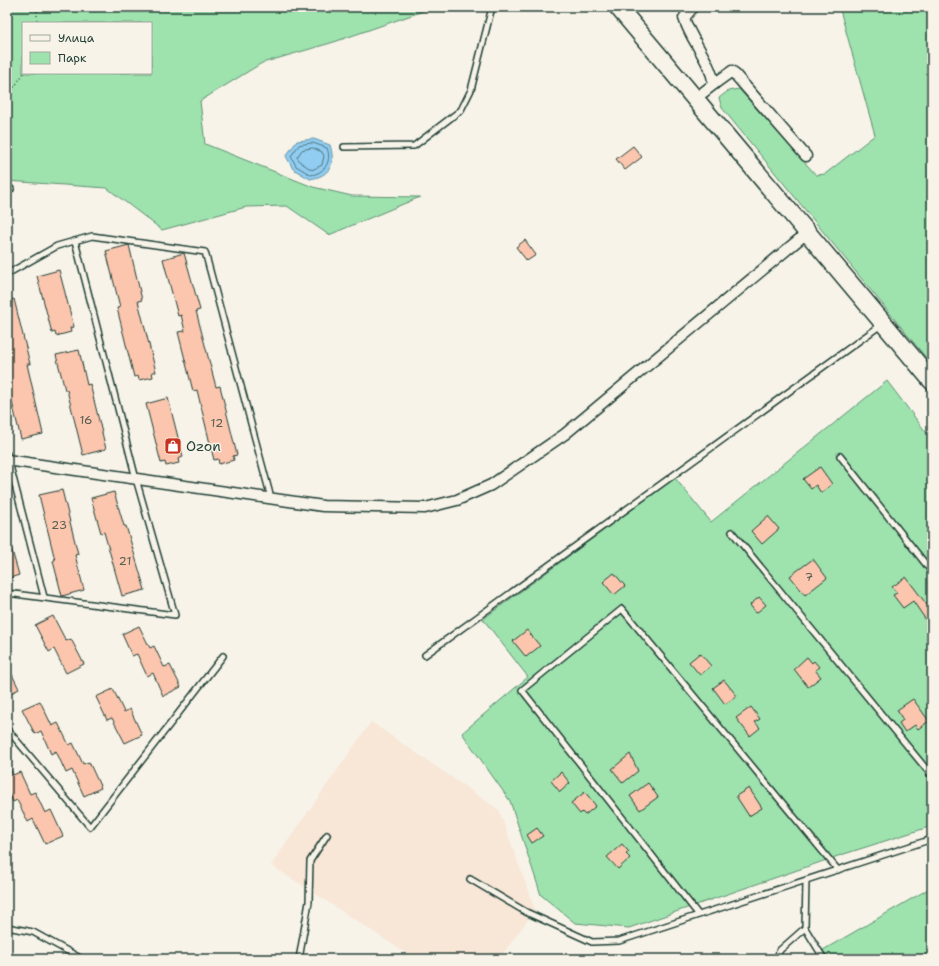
<svg xmlns="http://www.w3.org/2000/svg" width="939" height="966" viewBox="0 0 939 966" font-family="'Shantell Sans',sans-serif">
<rect width="100%" height="100%" fill="#f7f3e8"/>
<filter id="ink" filterUnits="userSpaceOnUse"><feTurbulence type="fractalNoise" baseFrequency=".025" numOctaves="2"/><feDisplacementMap in="SourceGraphic" scale="8" xChannelSelector="R" yChannelSelector="G"/><feConvolveMatrix kernelMatrix="1 2 1 2 8 2 1 2 1" color-interpolation-filters="sRGB"/></filter>
<g filter="url(#ink)">
<polygon fill="#f8e6d7" points="371,722 499,810 535,910 499,959 415,959 271,865"/>
<g fill="#9ee2ae" stroke="#5e9071" fill-rule="evenodd">
<path d="M7,7H435L334,42L262,63L200,101L205,144L313,187L352,196L420,197L329,235L287,206L246,207L162,230L107,188L7,181ZM23,23H151V73H23Z"/>
<polygon points="832,7 932,7 932,365 722,108 719,98 728,91 739,89 816,175 825,174 875,135 840,10"/>
<polygon points="887,381 932,440 932,826 841,855 629,928 575,923 541,895 510,801 462,733 528,677 483,619 675,478 711,522"/>
<polygon points="932,887 932,959 828,959 823,950"/>
</g>
<path fill="#91ccf1" stroke="#6393a5" d="M314,139L330,145C336,164 330,176 310,179L293,169L286,156L297,141Z"/>
<g fill="none" stroke-linecap="round" stroke-linejoin="round">
<g stroke="#4d7680" stroke-width="1">
<path d="M313,143L327,148C332,161 325,173 311,175L296,166L291,156L299,145Z"/>
<polygon points="313,148 322,152 324,156 322,165 312,170 300,162 297,157 302,150"/>
</g>
</g>
<g fill="#fcc6ae" stroke="#1f3d34">
<polygon points="633,146 642,157 625,170 616,159"/>
<polygon points="525,240 536,255 527,261 516,247"/>
<polygon points="129,245 142,300 138,301 156,372 152,372 153,377 139,380 138,376 134,377 117,308 120,307 106,251"/>
<polygon points="184,253 200,310 196,311 216,387 220,386 237,455 233,456 234,460 219,464 218,459 214,460 197,390 193,391 178,332 185,331 181,315 178,316 163,259"/>
<polygon points="59,270 74,327 70,328 71,332 56,336 55,332 52,333 37,276"/>
<polygon points="14,299 30,364 27,364 43,434 21,439 7,382 7,301"/>
<polygon points="79,350 87,385 90,384 106,449 83,455 67,390 65,390 56,355"/>
<polygon points="168,398 183,457 178,459 179,463 166,466 165,462 161,463 146,404"/>
<polygon points="820,467 832,484 821,493 816,485 811,489 803,479"/>
<polygon points="62,490 78,554 75,555 84,590 62,596 53,561 55,560 39,495"/>
<polygon points="114,492 124,526 126,526 145,590 122,596 104,532 101,533 91,498"/>
<polygon points="768,516 779,529 762,544 751,531"/>
<polygon points="9,540 19,575 7,579 7,541"/>
<polygon points="813,559 827,578 805,595 790,576"/>
<polygon points="614,573 625,586 614,595 603,582"/>
<polygon points="906,577 927,605 932,601 932,629 913,601 903,608 893,595 897,593 892,587"/>
<polygon points="759,597 766,605 756,613 750,605"/>
<polygon points="53,616 66,641 71,639 84,664 66,673 54,649 49,652 35,625"/>
<polygon points="139,626 150,648 154,646 164,667 170,665 181,687 163,696 153,673 147,676 137,654 132,656 122,634"/>
<polygon points="527,630 540,646 526,657 513,641"/>
<polygon points="700,653 711,666 700,675 689,662"/>
<polygon points="807,657 812,663 814,661 819,667 815,670 821,677 808,687 794,669"/>
<polygon points="7,664 19,689 7,695"/>
<polygon points="724,680 737,696 725,704 713,688"/>
<polygon points="113,689 124,712 130,709 142,735 125,743 112,718 107,720 96,697"/>
<polygon points="913,699 929,721 918,729 915,725 905,732 899,723 903,720 897,710"/>
<polygon points="40,701 52,726 58,723 69,745 73,743 83,764 89,762 101,788 84,796 72,770 66,773 56,751 51,754 41,731 35,734 22,709"/>
<polygon points="751,707 760,719 755,722 760,728 750,736 736,718"/>
<polygon points="630,754 638,771 623,783 612,769"/>
<polygon points="7,761 13,775 20,772 30,794 35,792 45,813 51,810 63,836 45,844 33,819 28,822 17,800 13,802 7,790"/>
<polygon points="561,772 570,783 560,792 551,781"/>
<polygon points="648,783 658,797 640,810 630,796"/>
<polygon points="749,788 762,808 749,816 736,796"/>
<polygon points="585,792 596,806 585,815 582,812 580,814 571,803"/>
<polygon points="537,828 543,836 532,843 527,835"/>
<polygon points="622,844 629,852 626,854 630,858 618,869 607,857"/>
</g>
<g fill="none" stroke-linecap="round" stroke-linejoin="round">
<g stroke="#1f3d34" stroke-width="8">
<g id="lane">
<polyline points="344,147 414,146 461,110 471,90 492,7"/>
<polyline points="7,190 11,189"/>
<polyline points="7,274 57,246 92,236 205,252 271,498"/>
<polyline points="7,454 44,597"/>
<polyline points="840,456 932,572"/>
<polyline points="732,532 932,776"/>
<polyline points="7,593 175,615 136,479 75,241"/>
<polyline points="425,655 881,325"/>
<polyline points="7,729 90,827 223,656"/>
<polyline points="470,879 526,912 592,942 619,941 932,839"/>
<polyline points="806,881 805,928 824,959"/>
<polyline points="698,914 522,690 622,609 838,870"/>
<polyline points="7,927 33,932 82,959"/>
<polyline points="299,959 309,902 310,861 327,835"/>
<polyline points="776,959 780,950 805,928"/>
</g>
</g>
<g stroke="#1f3d34" stroke-width="13">
<g id="street">
<path d="M693,7L684,18C691,41 710,60 714,84L696,98"/>
<polyline points="714,84 732,71 806,156"/>
<polyline points="7,460 323,506 425,508 457,500 491,485 565,434 808,232"/>
</g>
</g>
<g stroke="#1f3d34" stroke-width="20">
<polyline id="primary" points="618,7 932,381"/>
</g>
<g stroke="#1f3d34" stroke-width="1.5" stroke-dasharray="1 3" stroke-linecap="butt">
<polyline points="37,7 37,23"/>
<polyline points="7,97 24,73"/>
</g>
<use href="#lane" stroke="#f7f3e8" stroke-width="5"/>
<use href="#street" stroke="#f7f3e8" stroke-width="10"/>
<use href="#primary" stroke="#f7f3e8" stroke-width="17"/>
</g>
</g>
<defs>
<g id="shop-square" transform="scale(0.9)"><rect x="-9" y="-9" width="18" height="18" rx="4" fill="#c8321e" stroke="#f7f3e8"/><path d="M-5-2.5h2.3a2.7 3.5 0 0 1 5.4 0H5L5.5 6h-11ZM-1.5-2.5h3a1.5 2.3 0 0 0-3 0Z" fill="#fff"/></g>
</defs>
<g fill-rule="evenodd">
<use href="#shop-square" x="173" y="446"/>
</g>
<g text-anchor="middle" dominant-baseline="central" stroke-width="3" stroke-linejoin="round" paint-order="stroke">
<g font-size="12" fill="#565f52">
<text x="86" y="420">16</text>
<text x="217" y="423">12</text>
<text x="59" y="525">23</text>
<text x="125" y="561">21</text>
<text x="809" y="577">7</text>
</g>
<g font-size="14" fill="#1f3d34" stroke="#f7f3e8" text-anchor="start">
<text x="186" y="446">Ozon</text>
</g>
</g>
<rect width="939" height="966" fill="none" stroke="#f7f3e8" stroke-width="24"/>
<rect x="12" y="12" width="915" height="942" fill="none" stroke="#1f3d34" stroke-width="1.5" filter="url(#ink)"/>
<rect x="22" y="22" width="130" height="52" fill="#f7f3e8" stroke="#a1aaa0"/>
<rect x="30" y="35" width="20" height="6" fill="#f7f3e8" stroke="#a1aaa0"/>
<text x="58" y="42" font-size="12" fill="#1f3d34">Улица</text>
<rect x="30" y="52" width="20" height="12" fill="#9ee2ae" stroke="#a1aaa0"/>
<text x="58" y="62" font-size="12" fill="#1f3d34">Парк</text>
</svg>
